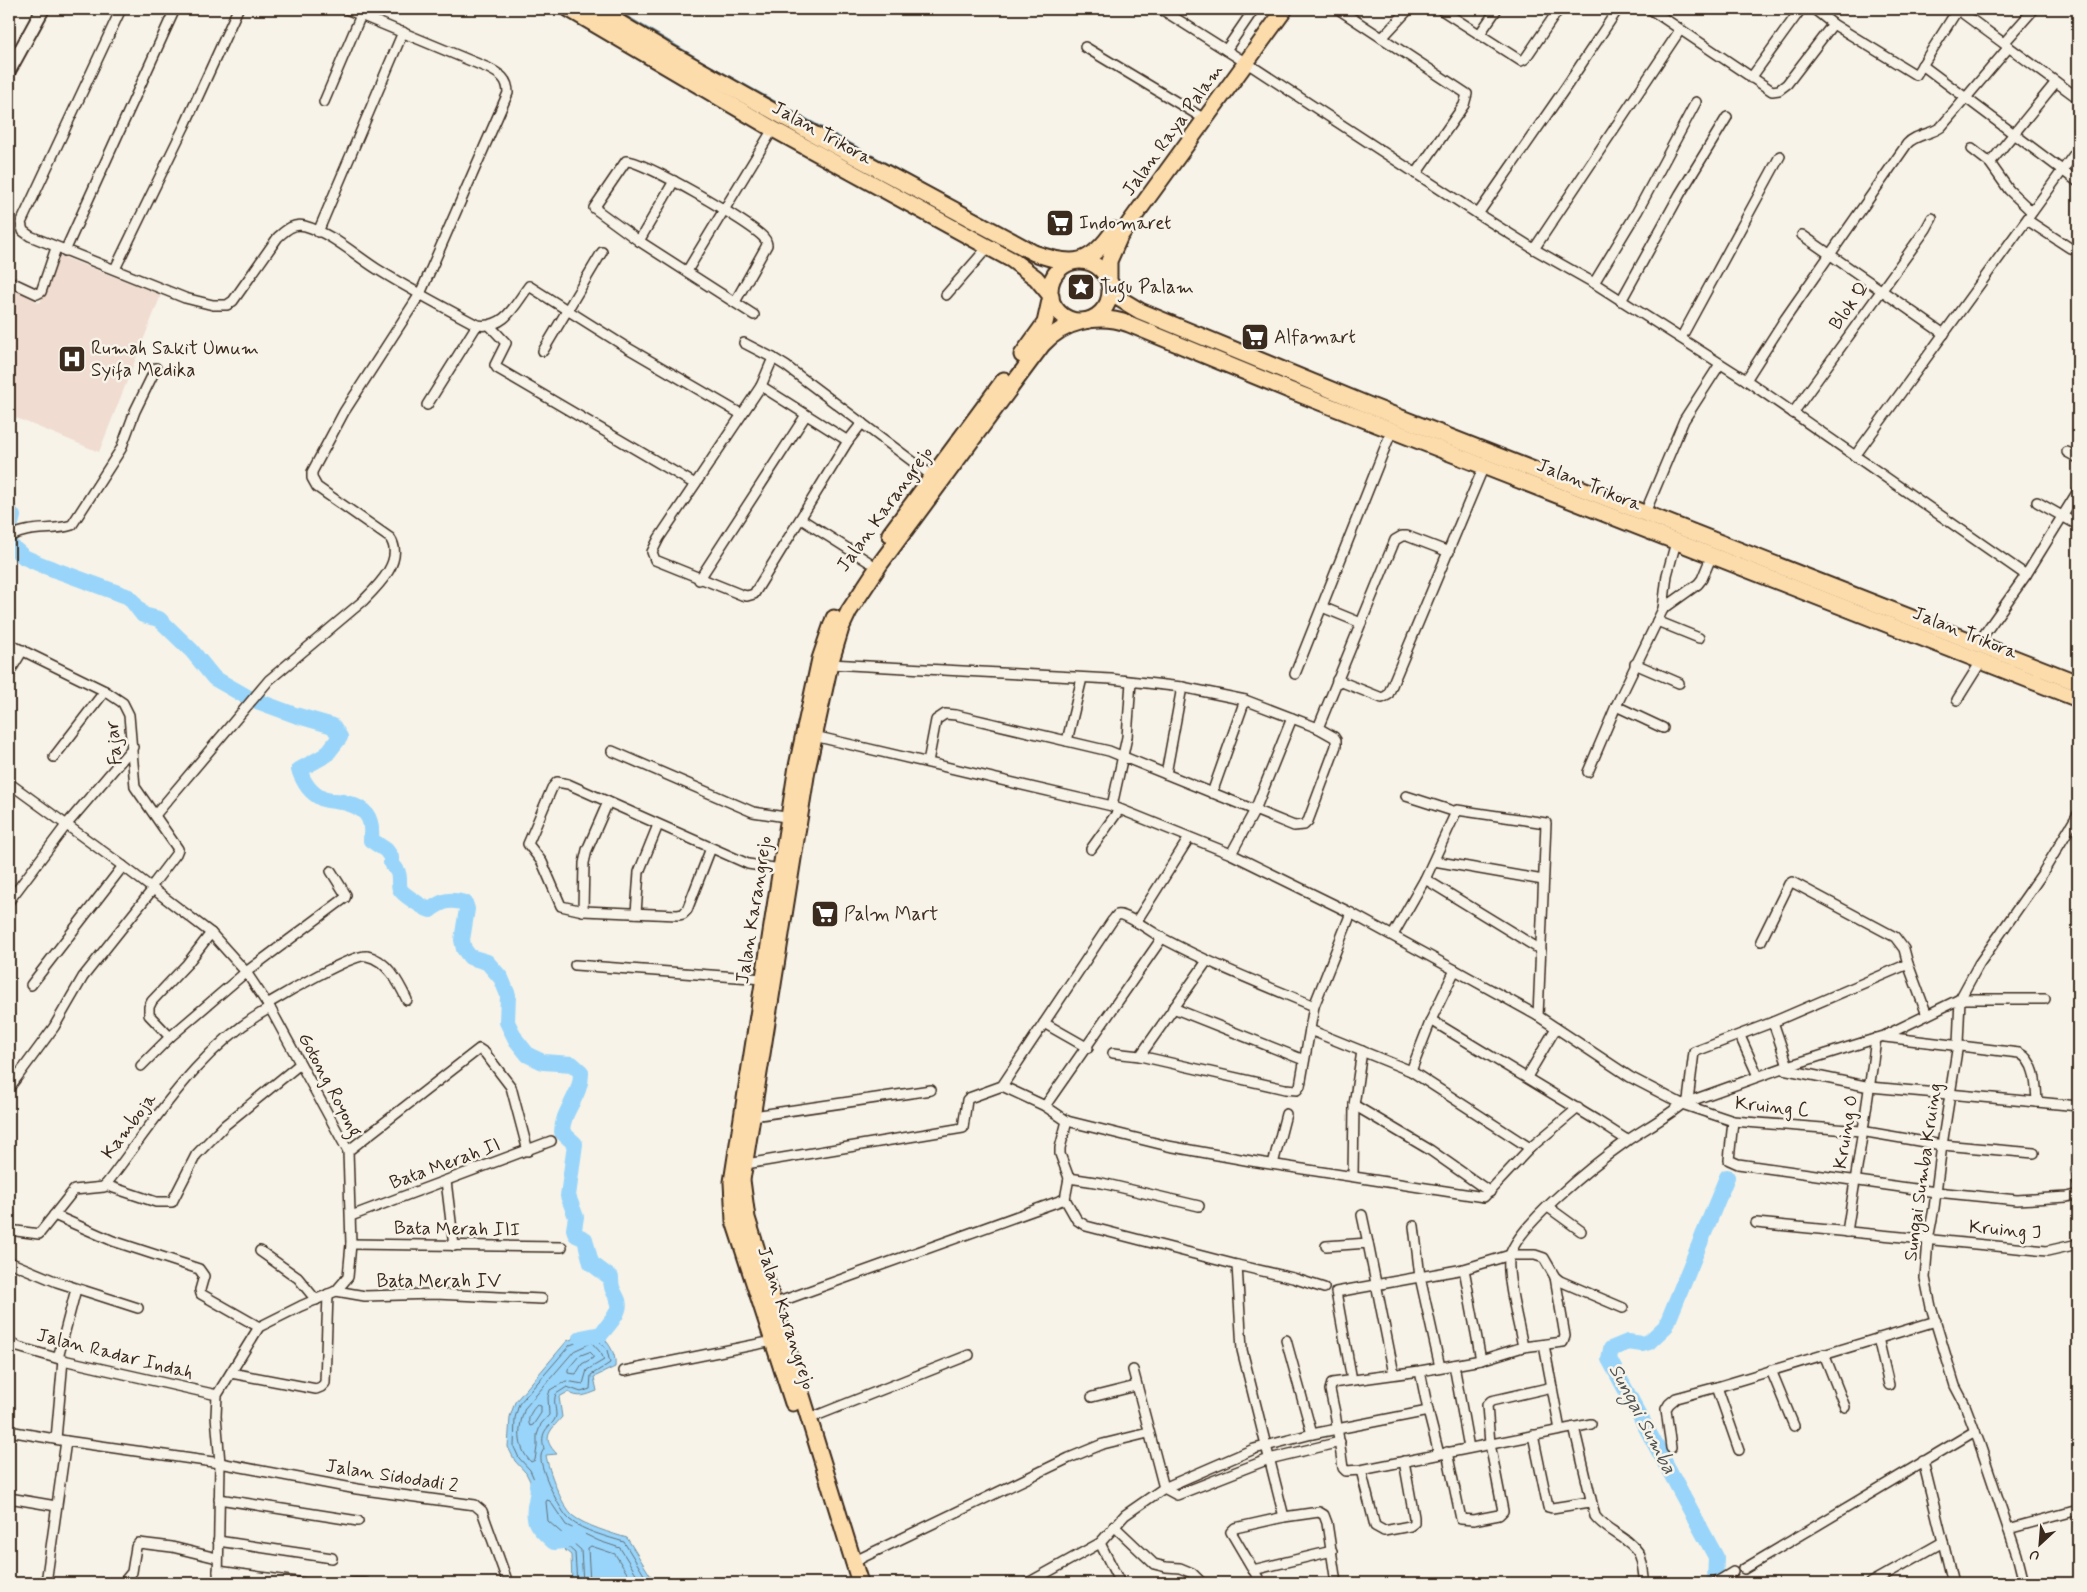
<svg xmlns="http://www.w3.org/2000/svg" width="2087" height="1592" viewBox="0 0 2087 1592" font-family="Mynerve,sans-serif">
<rect width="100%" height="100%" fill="#f7f3e8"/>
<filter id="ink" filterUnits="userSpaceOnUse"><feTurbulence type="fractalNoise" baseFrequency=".02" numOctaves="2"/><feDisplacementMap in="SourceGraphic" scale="10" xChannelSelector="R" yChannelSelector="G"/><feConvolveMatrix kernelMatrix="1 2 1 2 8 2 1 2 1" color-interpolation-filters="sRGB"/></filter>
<g filter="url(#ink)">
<polygon fill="#f0dcd1" points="58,255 161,295 99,452 9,415 9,287 40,303"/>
<path fill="#99d5fa" stroke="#7391a2" d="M598,1329C606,1342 617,1351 615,1367L594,1377L597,1391C586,1395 579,1399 568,1392L559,1397L562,1417C549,1432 541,1438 557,1454L546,1455C548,1469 562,1507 573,1516C584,1525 613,1534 627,1538L655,1583H572L571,1555L538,1527L530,1481L526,1473L515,1461L508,1447L510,1417L515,1402L567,1341Z"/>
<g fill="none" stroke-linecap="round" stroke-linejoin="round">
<g stroke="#616e76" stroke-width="1">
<path d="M592,1343L601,1353L604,1360L587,1370L583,1384L566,1381L550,1390L548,1397L549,1415L541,1424L537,1435V1447L535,1460L531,1462C516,1447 518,1427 525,1408L574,1351Z"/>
<polygon points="590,1352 593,1355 593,1358 582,1364 576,1374 568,1373 568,1369 579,1356"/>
<path d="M537,1405L541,1406V1413L533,1425L530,1426C526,1419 532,1410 537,1405Z"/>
<path d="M577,1583L575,1553L542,1524L534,1479L530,1470L519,1458L514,1447L515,1418L519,1404L570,1345L595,1336L607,1350L610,1363L591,1375L590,1389L581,1392L567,1387L556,1394C553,1401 556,1408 556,1415C555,1427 538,1426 544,1449C543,1451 541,1453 541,1456C539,1467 560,1512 570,1520C583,1531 608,1537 624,1542L649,1583"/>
<polyline points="583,1583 581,1550 548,1521 546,1502 547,1500 550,1501 566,1525 599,1541 620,1548 642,1583"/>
<polyline points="590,1583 588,1548 591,1546 615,1554 633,1583"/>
</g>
<polyline stroke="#7391a2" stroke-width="2.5" points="614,9 703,62 950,199"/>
<g stroke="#99d5fa" stroke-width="16">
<polyline points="9,511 13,516 9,531"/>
<path d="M9,544L24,557L42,565L129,597L143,615L159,619L192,651L214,678L249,698L295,715L333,726L340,737L326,755L299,770C304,783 310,793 323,799C329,801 337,801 343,802C366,808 373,816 371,840L386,850L391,857V863C393,866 397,869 398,873C400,878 398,884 400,889C402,894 424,908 430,910C442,901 450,898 465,903L467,909L462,940L464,949L470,957L487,962L501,978L508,995L507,1022L516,1040L528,1055L543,1062L572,1064L581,1072C582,1096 562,1110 562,1132L575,1144L568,1196L576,1217L574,1229L576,1235L585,1239L591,1263L611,1278C611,1288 613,1290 617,1298C624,1310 608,1325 601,1334L581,1338"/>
<path d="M537,1485C539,1491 537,1495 536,1501C531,1523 538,1528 554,1542L563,1541L577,1535"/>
<polyline points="1715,1583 1716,1557 1609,1359 1611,1349 1628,1342 1642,1344 1649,1342 1666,1326 1727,1177"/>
</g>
<g stroke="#3b2a1e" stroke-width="12">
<g id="street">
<path d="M121,9L21,223L23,231L30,236L185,298L213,305H227L233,301L278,237C286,230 293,223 305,226C331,233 355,255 377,269C409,289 443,307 477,325C505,329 514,306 529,286L626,347L741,414"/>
<polyline points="1161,9 1240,59"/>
<polyline points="1338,9 1467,94 1464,105 1416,174"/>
<polyline points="1440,9 1521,61 1525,59 1559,9"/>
<polyline points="1650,9 1772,91 1779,90 1787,84 1833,24"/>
<polyline points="1814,9 1833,24 1916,75 1958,9"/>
<polyline points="1957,9 2078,98"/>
<polyline points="1479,35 1497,9"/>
<polyline points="1382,38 1409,9"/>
<polyline points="2004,43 2034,9"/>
<polyline points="1085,47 1198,115"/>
<polyline points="1226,50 1254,9"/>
<polyline points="1247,63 1478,214 1534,249 1594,283 1746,380 2026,575"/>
<polyline points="1922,65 2078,182"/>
<polyline points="1751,78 1801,9"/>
<polyline points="324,102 361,15"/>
<polyline points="1972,149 1990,163 2009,190 2032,212"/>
<polyline points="1990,163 2056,82"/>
<polyline points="1478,214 1566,87 1618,9"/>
<polyline points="2027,220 2070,248 2074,249 2078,245"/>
<polyline points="318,232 403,32"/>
<polyline points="1802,235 1944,334"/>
<polyline points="639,241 674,181"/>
<polyline points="1534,249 1680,30"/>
<polyline points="65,251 175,9"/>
<polyline points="115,269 185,125 238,9"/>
<polyline points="687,271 773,129"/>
<polyline points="9,281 37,294 41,292 56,248"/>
<polyline points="1594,283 1637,212 1696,102"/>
<polyline points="946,295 988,247"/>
<polyline points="1621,301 1680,194 1727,117"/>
<path d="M735,302L767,245C766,241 767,241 764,238C753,224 641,159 626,161L594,208L639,241L754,315"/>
<polyline points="491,327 506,343 495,365 497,368 695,484"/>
<polyline points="1681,338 1780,156"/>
<polyline points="744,343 773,358 761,386 659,538 652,552 655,560 742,595 747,596 754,594 848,441 862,423"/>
<polyline points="543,351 602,252"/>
<polyline points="773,358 786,366 932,476"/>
<path d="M1746,380L1785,319L1907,144C1916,134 1930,135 1941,127L2009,47"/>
<polyline points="761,386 848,441"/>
<polyline points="427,405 477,325"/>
<polyline points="1793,413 1926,229 1932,218"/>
<polyline points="2067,452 2078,458"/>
<polyline points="1855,456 2078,149"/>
<polyline points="2037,502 2078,525"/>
<polyline points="1645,513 1684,420 1720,364"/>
<polyline points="801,519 869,562"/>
<path d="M9,537C31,525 50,532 72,525L121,449L135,411L156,368"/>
<polyline points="699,580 806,415"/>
<polyline points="1322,607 1361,623"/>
<polyline points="1663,609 1698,584 1702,579 1712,555"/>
<polyline points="1657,621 1699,638"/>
<polyline points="1978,643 2026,575 2078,491"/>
<polyline points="9,644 105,691 123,703 129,715 135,787 178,849 176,854 151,887"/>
<polyline points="830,664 1111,679 1182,687 1245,700 1318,728"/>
<polyline points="1635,664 1679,683"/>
<polyline points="9,673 23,650"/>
<polyline points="1295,674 1392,430"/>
<polyline points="1337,680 1382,698 1388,695 1484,466"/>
<polyline points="1957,700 1982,660"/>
<polyline points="1616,706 1663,728"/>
<polyline points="814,736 1112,806 1231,854 1347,911 1455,970 1538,1016 1630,1077 1682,1104 1733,1121 1861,1131 1942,1145 2034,1153"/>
<polyline points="1067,741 1082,678"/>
<polyline points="612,751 753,812 792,818"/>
<polyline points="54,757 105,691"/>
<polyline points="928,762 936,720 945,714 956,715 1109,751 1294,826 1304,825 1308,821 1336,746 1336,740 1334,737 1318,728 1395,540 1402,536 1407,536 1449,552"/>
<polyline points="1588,772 1616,706 1663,609 1667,575 1676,542"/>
<polyline points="1166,774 1182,687"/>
<polyline points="9,783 123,866 211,933 246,972 270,1008 348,1151 351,1244 348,1277 336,1291 301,1306 259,1327 217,1395 216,1416 220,1463 218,1583"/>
<polyline points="1212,793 1245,700"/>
<polyline points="1406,796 1456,812"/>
<polyline points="1112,806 1127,737 1131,682"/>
<path d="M156,814L269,680L363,601C378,586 405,560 390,538L317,487L312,478V472L344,412L420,294L508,93C508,79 500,74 488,68L346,9"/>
<polyline points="711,848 687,910 683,914 678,915 583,911 561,906 542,862 528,844 552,788 557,782 568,784 748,864 781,869"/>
<polyline points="1091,849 1119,810"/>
<polyline points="1231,854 1255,810 1292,718"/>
<polyline points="1434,861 1543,880"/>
<polyline points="1425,879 1541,950"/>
<polyline points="9,901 67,824 133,747"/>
<polyline points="583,911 584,863 587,850 608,802"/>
<polyline points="636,913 639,872 658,825"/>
<polyline points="1136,922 1189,838"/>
<polyline points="1393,935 1425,879 1457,810 1546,823 1538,1016"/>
<polyline points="1761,941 1789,884 1792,882 1895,937 1904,949 1908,964"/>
<polyline points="575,965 764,979"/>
<polyline points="31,985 123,866"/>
<path d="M267,1004C282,995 354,953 367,956C387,960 399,983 407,1000"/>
<polyline points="1173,1008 1304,1060"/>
<polyline points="1431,1020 1596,1120 1627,1140"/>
<polyline points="1773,1022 1788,1066"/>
<polyline points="1044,1023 1088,1048"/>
<polyline points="1310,1030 1411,1071 1530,1148"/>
<polyline points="1740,1036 1758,1076"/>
<polyline points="170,1037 149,1015 149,1007 152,1001 187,964 211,933"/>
<path d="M1885,1037L2019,1053C2036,1061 2036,1085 2037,1102L2078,1106"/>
<polyline points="1113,1053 1140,1056 1285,1089 1297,1090 1300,1086 1314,1006 1351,913"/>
<polyline points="1140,1056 1207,961"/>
<polyline points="141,1066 170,1037 246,972 345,898 346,895 331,871"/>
<polyline points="1783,1069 1870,1087 2037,1102"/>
<polyline points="1411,1071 1431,1020 1455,970"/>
<polyline points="1527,1077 1556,1028"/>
<polyline points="9,1088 54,1027 83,977 153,889"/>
<polyline points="1688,1100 1694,1052 1773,1022 1908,964 1927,1015"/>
<polyline points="1354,1105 1430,1150 1490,1192"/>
<polyline points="1045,1106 1162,938"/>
<polyline points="753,1116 931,1090"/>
<polyline points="1067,1121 1168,1146 1251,1161 1484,1197 1530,1148 1578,1108"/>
<polyline points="1733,1121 1729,1160 1738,1164 1936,1192 2017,1200 2067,1197 2078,1194"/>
<polyline points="348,1151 479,1049 485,1053 511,1087 528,1151"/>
<path d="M746,1164L963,1128L967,1100L969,1098L1002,1086L1112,921C1114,919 1115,917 1117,915C1125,912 1156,935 1164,939C1213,965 1264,985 1314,1006"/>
<polyline points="1273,1164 1286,1114"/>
<polyline points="2078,1170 2076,1170 2078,1183"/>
<polyline points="1353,1176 1354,1105 1362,1051"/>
<polyline points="1069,1178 1102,1183 1199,1206"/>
<polyline points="446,1181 454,1246"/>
<polyline points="105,1185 156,1202 172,1202 196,1155 225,1125 300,1064"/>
<polyline points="1065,1199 1077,1220 1086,1226 1237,1265 1293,1278 1324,1288"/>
<polyline points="1548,1207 1581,1231"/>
<polyline points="54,1215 113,1241 199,1269 204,1276 200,1290 201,1294 259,1327"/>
<polyline points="1362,1215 1368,1243"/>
<polyline points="351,1216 551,1141"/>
<polyline points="1756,1223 2047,1251 2078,1244"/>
<polyline points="1414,1226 1420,1277 1440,1367"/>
<path d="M9,1230L39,1234L74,1190L104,1187C153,1124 197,1048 270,1008"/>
<path d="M1847,1232C1857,1167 1868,1103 1876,1038"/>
<polyline points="351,1244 562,1247"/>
<polyline points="1326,1246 1368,1243 1394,1374"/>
<polyline points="260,1251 298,1278 316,1300"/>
<polyline points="9,1262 57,1282 138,1308"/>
<polyline points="1237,1265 1242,1350 1284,1517"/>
<polyline points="1464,1269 1481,1360"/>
<polyline points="1555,1277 1565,1336 1563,1342 1523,1347 1481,1360 1420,1371 1332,1383 1330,1390 1335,1413 1343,1468 1346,1471 1361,1470 1591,1424"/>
<polyline points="336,1291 365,1296 435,1294 542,1299"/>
<polyline points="773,1304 1065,1199 1069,1178 1060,1154 1060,1148 1067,1121 1045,1106 1002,1086"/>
<polyline points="1878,1338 1889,1385"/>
<polyline points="1286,1340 1312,1434"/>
<polyline points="9,1341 18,1347 63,1360 217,1395"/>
<polyline points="1544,1345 1560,1430"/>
<path d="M1523,1347C1519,1325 1507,1281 1509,1260C1512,1228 1601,1159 1628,1140C1646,1128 1665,1118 1682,1104L1788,1066L1884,1036L1960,999H2045"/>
<polyline points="1824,1354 1845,1407"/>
<polyline points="58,1358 76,1289"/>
<polyline points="1454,1365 1469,1448"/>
<polyline points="1133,1370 1164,1488 1177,1495 1269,1459 1340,1442"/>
<polyline points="1771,1370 1794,1426"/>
<polyline points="624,1371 773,1341"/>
<polyline points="1420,1371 1429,1415"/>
<polyline points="231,1373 316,1389 321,1387 325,1383 328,1294"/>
<polyline points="1352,1380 1336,1292 1464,1269 1510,1255 1535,1255 1544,1258 1555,1277 1560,1281 1623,1308"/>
<polyline points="1717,1387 1739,1450"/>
<polyline points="1092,1397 1136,1386"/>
<polyline points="808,1419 969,1355"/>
<path d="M1574,1427L1595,1516C1606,1531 1627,1536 1638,1552C1643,1559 1643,1574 1645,1583"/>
<polyline points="9,1431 66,1441 220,1463 357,1489 475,1505 482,1511 508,1583"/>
<polyline points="1533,1435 1548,1507 1552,1508 1590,1502"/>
<polyline points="56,1439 63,1360"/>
<polyline points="1671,1448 1666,1409 1669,1404 1676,1398 1717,1387 1936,1321"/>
<polyline points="1447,1452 1461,1519 1473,1520 1499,1515 1503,1511 1490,1444 1487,1405 1491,1401 1552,1387"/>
<polyline points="1361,1470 1375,1526 1384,1531 1410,1526 1414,1523 1414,1517 1404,1461"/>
<polyline points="9,1498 56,1506"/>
<polyline points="219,1499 358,1521"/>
<polyline points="1114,1526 1154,1564 1166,1567 1180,1568 1192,1573 1202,1583"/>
<polyline points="2008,1529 2078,1510"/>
<polyline points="218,1541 332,1558"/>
<polyline points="1943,1542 1953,1583"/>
<polyline points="1100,1543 1120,1583"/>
<polyline points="853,1562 1069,1458 1103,1444 1148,1433"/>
<polyline points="1744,1569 1975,1431"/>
<polyline points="1253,1570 1332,1551"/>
<polyline points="218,1571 304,1583"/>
<polyline points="46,1583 66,1441"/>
<polyline points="123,1583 132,1572 136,1547 139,1543 172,1547 217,1558"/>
<polyline points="352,1583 366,1583"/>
<polyline points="1028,1583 1100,1543 1125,1515 1164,1488 1254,1449 1312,1434 1428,1411 1439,1454"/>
<polyline points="1261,1583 1231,1532 1235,1528 1284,1517 1319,1512 1324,1515 1327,1523 1336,1583"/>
<polyline points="1715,1583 1733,1572"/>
<polyline points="1870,1583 1943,1542 1923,1461"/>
<polyline points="2024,1583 2017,1555 1979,1442 1965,1405 1955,1386 1931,1307 1925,1278 1928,1240 1934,1208 1942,1145 1958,1044 1960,999 1979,964 2042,874 2078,814"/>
</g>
</g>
<g stroke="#3b2a1e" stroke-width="16">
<polyline id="secondary" points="9,71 43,9"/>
</g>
<g stroke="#3b2a1e" stroke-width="19">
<g id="primary">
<polyline points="569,9 773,129 1012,260 1036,278 1051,296 1045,323 1022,355"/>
<path d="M596,9L663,49L826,141L1034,253C1074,267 1090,265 1114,230"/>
<polyline points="1285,9 1120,236 1109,261 1109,281 1120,299 1140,311 1368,405 2078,683"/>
<circle cx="1080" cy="291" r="30"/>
<polyline points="890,534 1004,380"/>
<polyline points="793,1403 734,1221 732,1182 797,766 820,659 834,618"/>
<path d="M860,1583L747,1218L742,1180L807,770L830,664L841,628L849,611L880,564L1042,345C1064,321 1098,313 1129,324L1289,390L2078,699"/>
</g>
</g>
<use href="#street" stroke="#f7f3e8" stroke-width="9"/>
<use href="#secondary" stroke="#f7f3e8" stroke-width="12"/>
<use href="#primary" stroke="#fcdcab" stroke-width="15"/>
</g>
</g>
<defs>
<g id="supermarket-square" transform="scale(1.4375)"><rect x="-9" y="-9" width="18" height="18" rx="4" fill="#3b2a1e" stroke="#f7f3e8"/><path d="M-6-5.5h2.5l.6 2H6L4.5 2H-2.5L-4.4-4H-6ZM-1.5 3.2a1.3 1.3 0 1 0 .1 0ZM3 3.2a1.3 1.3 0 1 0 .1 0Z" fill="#fff"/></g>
<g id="sight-square" transform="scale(1.4375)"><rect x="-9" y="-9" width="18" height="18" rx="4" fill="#3b2a1e" stroke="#f7f3e8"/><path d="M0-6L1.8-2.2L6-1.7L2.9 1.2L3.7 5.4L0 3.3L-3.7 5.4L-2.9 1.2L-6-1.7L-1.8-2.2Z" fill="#fff"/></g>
<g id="hospital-square" transform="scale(1.4375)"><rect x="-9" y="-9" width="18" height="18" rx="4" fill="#3b2a1e" stroke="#f7f3e8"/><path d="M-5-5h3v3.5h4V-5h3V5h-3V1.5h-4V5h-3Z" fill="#fff"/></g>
</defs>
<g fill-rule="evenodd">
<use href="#supermarket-square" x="1060" y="223"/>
<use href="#sight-square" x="1081" y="287"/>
<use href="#supermarket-square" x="1255" y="337"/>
<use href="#hospital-square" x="72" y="359"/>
<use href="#supermarket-square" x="825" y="914"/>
</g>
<g text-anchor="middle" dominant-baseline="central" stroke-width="5" stroke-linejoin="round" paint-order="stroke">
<g font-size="19" fill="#3b2a1e" stroke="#f7f3e8">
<text transform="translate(1173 130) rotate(-54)">Jalan Raya Palam</text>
<text transform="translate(822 133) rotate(29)">Jalan Trikora</text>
<text transform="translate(1849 306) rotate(-55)">Blok Q</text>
<text transform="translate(1589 485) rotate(22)">Jalan Trikora</text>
<text transform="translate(885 509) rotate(-54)">Jalan Karangrejo</text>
<text transform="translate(1965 633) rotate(22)">Jalan Trikora</text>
<text transform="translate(114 743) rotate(-95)">Fajar</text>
<text transform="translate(754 910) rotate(-81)">Jalan Karangrejo</text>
<text transform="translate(330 1085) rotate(62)">Gotong Royong</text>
<text transform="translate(1772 1107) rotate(6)">Kruing C</text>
<text transform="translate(129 1126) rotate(-53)">Kamboja</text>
<text transform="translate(1846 1132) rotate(-81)">Kruing O</text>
<text transform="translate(445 1164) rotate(-20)">Bata Merah II</text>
<text transform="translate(1923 1172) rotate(-82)">Sungai Sumba Kruing</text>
<text transform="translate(457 1229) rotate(1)">Bata Merah III</text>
<text transform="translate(2005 1230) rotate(5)">Kruing J</text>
<text x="439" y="1281">Bata Merah IV</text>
<text transform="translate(786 1318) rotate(72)">Jalan Karangrejo</text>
<text transform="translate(115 1354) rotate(14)">Jalan Radar Indah</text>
<text transform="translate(392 1476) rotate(9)">Jalan Sidodadi 2</text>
</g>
<g font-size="19" fill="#3b2a1e" stroke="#f7f3e8" text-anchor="start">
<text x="1079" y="223">Indomaret</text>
<text x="1100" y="287">Tugu Palam</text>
<text x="1274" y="337">Alfamart</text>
<text x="91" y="348">Rumah Sakit Umum<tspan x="91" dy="22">Syifa Medika</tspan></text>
<text x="844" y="914">Palm Mart</text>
</g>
<g font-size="20" font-style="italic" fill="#525555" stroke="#f7f3e8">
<text transform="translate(1642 1419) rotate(62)">Sungai Sumba</text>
</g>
</g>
<rect width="2087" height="1592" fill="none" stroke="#f7f3e8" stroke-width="30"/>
<rect x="15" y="15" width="2057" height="1562" fill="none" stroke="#3b2a1e" stroke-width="2" filter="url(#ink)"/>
<g transform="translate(2040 1544) rotate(206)" stroke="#f7f3e8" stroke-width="4" paint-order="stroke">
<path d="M0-4L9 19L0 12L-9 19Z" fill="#3b2a1e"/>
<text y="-8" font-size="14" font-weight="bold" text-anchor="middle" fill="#3b2a1e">U</text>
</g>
</svg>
